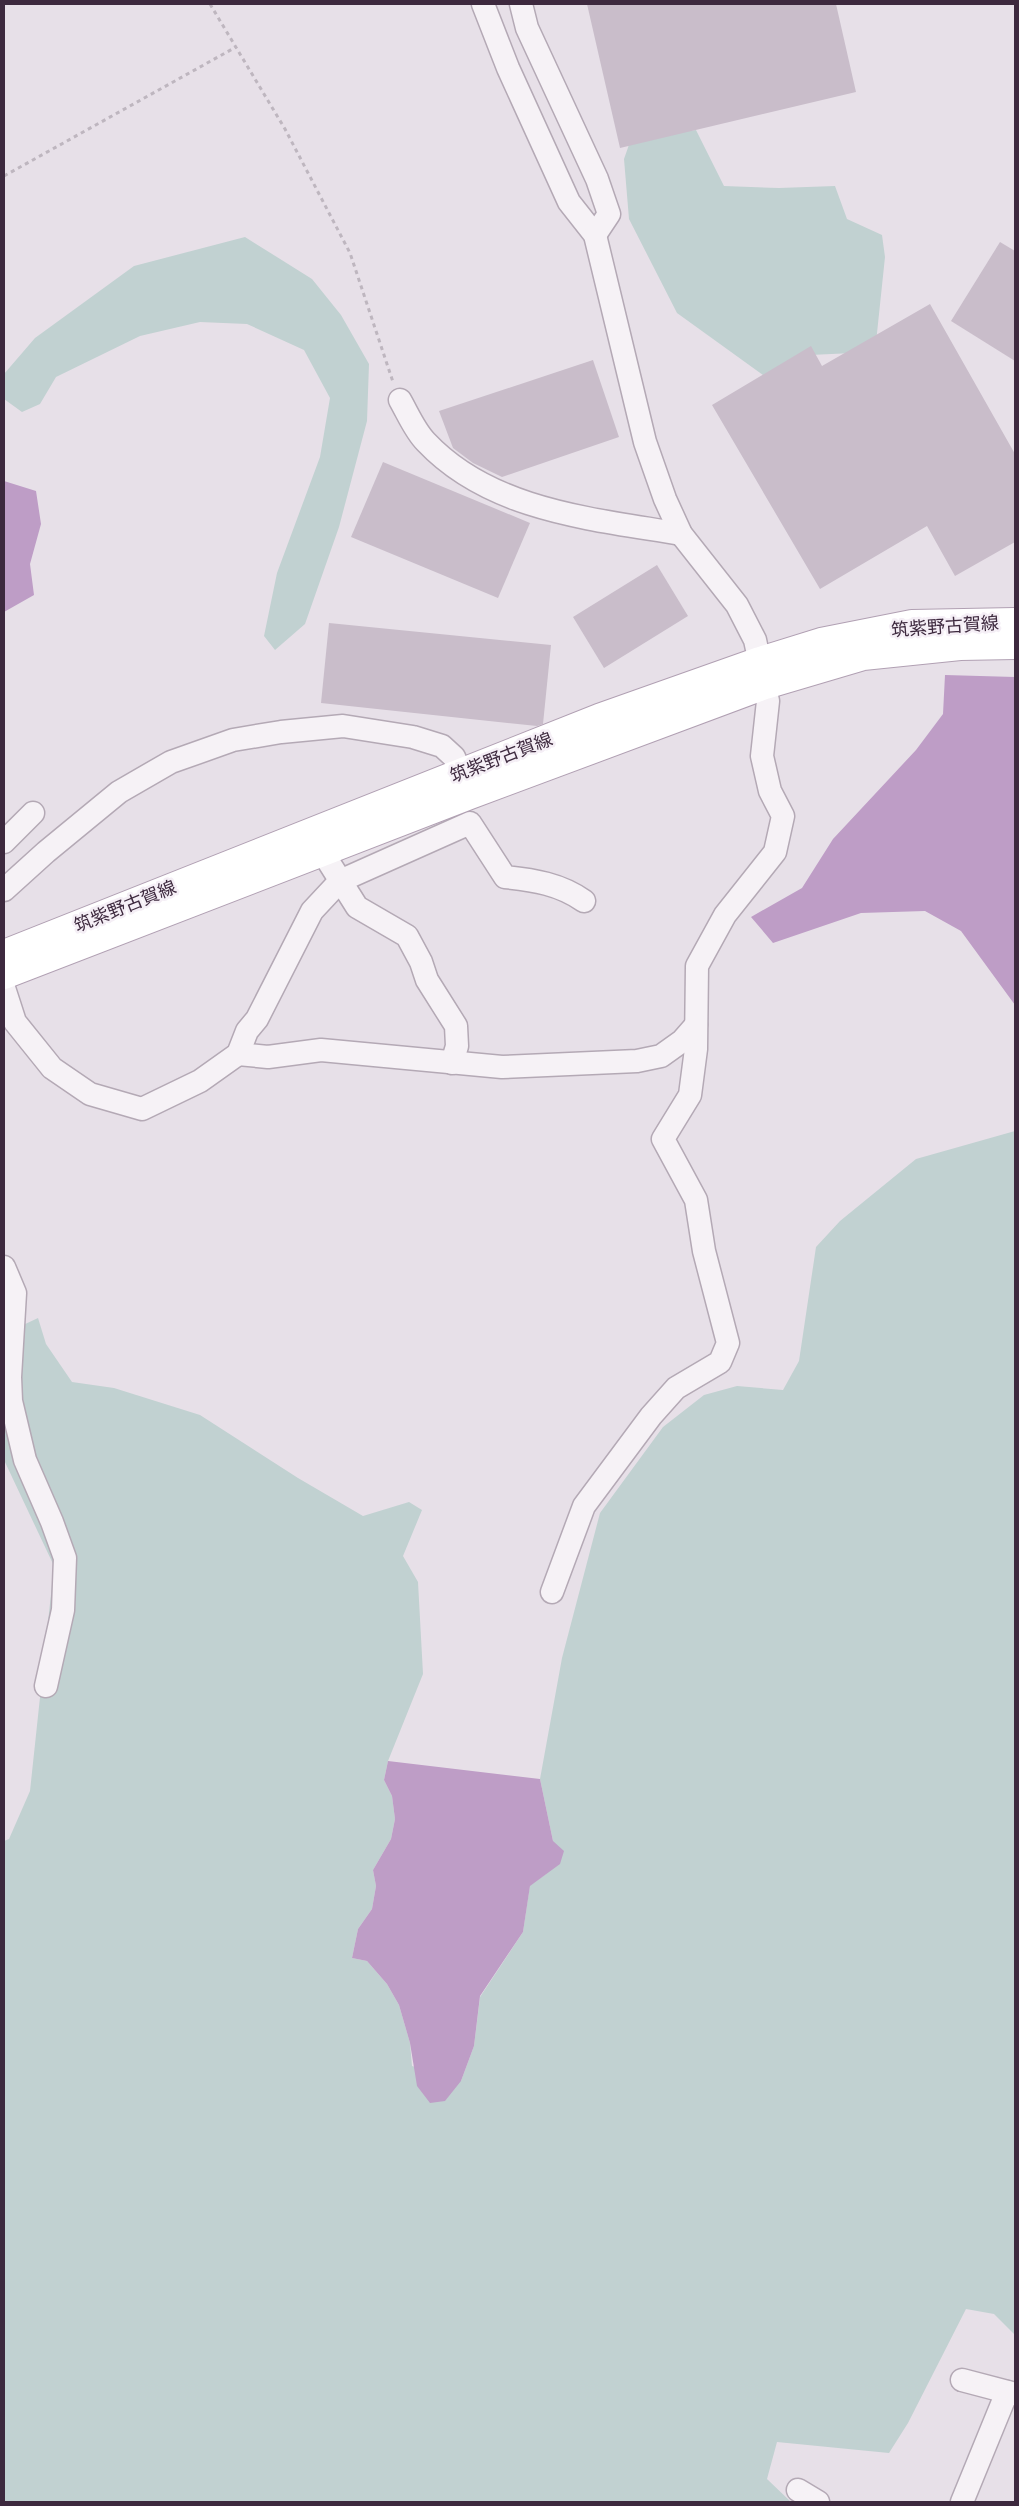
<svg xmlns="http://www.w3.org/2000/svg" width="1019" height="2506" viewBox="0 0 1019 2506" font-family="'IBM Plex Sans','Noto Sans JP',sans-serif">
<rect width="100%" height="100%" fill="#e7e0e8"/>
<g fill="#c1d1d1">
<polygon points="696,130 724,186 779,188 835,186 847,219 882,235 885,257 875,352 810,355 767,378 677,313 629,219 624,159 631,139"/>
<polygon points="245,237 312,279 341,315 369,364 367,421 339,527 305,624 275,650 264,636 277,573 320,457 330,398 304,350 247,324 200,322 140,336 56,377 40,404 22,412 4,399 4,374 35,338 134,266"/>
<polygon points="1015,1131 1015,2335 994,2314 966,2309 908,2423 889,2453 777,2442 767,2479 791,2502 4,2502 4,1841 9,1839 30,1791 54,1566 4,1460 4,1334 38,1318 46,1344 72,1382 114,1388 200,1415 298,1478 363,1516 409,1502 422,1510 403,1556 418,1582 423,1674 388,1761 384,1780 392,1796 395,1819 391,1839 373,1870 376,1886 372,1909 358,1929 352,1958 367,1961 387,1984 399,2005 410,2043 412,2066 461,2081 474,2046 480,1997 523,1932 530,1885 546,1874 553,1841 540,1779 562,1658 600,1513 663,1427 704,1395 737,1386 783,1390 799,1361 816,1247 840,1221 916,1159"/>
</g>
<g fill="#be9dc6">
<polygon points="4,481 36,491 41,524 30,564 34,595 4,612"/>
<polygon points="945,675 1015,677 1015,1005 961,931 925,911 861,913 773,943 751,917 802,888 833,839 916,750 943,714"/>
<polygon points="388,1761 540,1779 553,1841 564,1851 560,1864 530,1886 523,1932 480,1996 474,2046 461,2081 445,2101 430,2103 417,2086 410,2043 399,2005 387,1984 367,1961 352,1958 358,1929 372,1909 376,1886 373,1870 391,1839 395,1819 392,1796 384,1780"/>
</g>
<g fill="#c9bdca">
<polygon points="587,4 836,4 856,92 620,148"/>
<polygon points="1000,242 1015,251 1015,361 951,321"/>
<polygon points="930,304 1015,454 1015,542 955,576 927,526 820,589 712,405 811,346 822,366"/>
<polygon points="593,360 619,437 502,477 473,463 453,448 439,411"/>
<polygon points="383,462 530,523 498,598 351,537"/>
<polygon points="657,565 688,616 604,668 573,617"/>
<polygon points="329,623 551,645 543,724 537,726 321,703"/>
</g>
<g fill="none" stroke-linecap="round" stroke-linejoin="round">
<g stroke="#b4a9b5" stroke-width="25">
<g id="minor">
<polyline points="483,4 508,68 569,202 595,235 645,442 665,499 681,534 737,605 755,640 768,701 762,756 770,791 783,816 775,852 725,915 697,966 696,1049 690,1095 663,1139 696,1200 704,1251 728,1343 720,1362 676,1388 651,1416 584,1506 552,1592"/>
<polyline points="521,4 527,28 597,179 609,214 595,235"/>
<path d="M400,400C408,414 415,431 426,442C491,511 593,519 681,534"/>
<polyline points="4,842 33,813"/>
<polyline points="323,853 357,907 407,936 421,962 427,980 456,1026 457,1046 452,1063"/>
<polyline points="4,890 46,852 119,792 171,762 233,740 281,732 343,726 413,737 442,746 454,757 467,787"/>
<path d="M4,988L15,1022L52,1068L90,1094L142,1109L200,1081L238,1054L247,1031L257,1019L312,911L340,881L470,823L505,877C534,880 560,884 584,901"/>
<polyline points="238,1054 268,1057 321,1050 502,1067 637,1061 661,1056 682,1041 696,1025"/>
<polyline points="4,1267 15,1293 10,1377 11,1401 25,1460 52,1522 65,1558 63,1610 46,1686"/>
<polyline points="962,2380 1015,2394"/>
<polyline points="798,2490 818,2502"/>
<polyline points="962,2502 1007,2392"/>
</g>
</g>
<g stroke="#b1a0b3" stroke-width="30">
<g id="major">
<polyline points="4,954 599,718 760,661 821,642 912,624 1015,622"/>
<polyline points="4,975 470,795 765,685 863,656 960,646 1015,645"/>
</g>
</g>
<g stroke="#beb6bf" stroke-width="3" stroke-dasharray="4 4" stroke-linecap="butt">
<polyline points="210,4 285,129 350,253 393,382"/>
<polyline points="4,176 236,47"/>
</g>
<use href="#minor" stroke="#f6f2f6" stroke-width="22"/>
<use href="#major" stroke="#fff" stroke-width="28"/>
</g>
<g text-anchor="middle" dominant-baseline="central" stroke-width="5" stroke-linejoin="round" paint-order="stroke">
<g font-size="18" fill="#3d293e" stroke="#f5eff6">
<text transform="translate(945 626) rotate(-4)">筑紫野古賀線</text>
<text transform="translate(501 757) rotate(-21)">筑紫野古賀線</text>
<text transform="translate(125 906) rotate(-22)">筑紫野古賀線</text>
</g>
</g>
<rect width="1019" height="2506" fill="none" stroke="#3d293e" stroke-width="10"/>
</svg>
